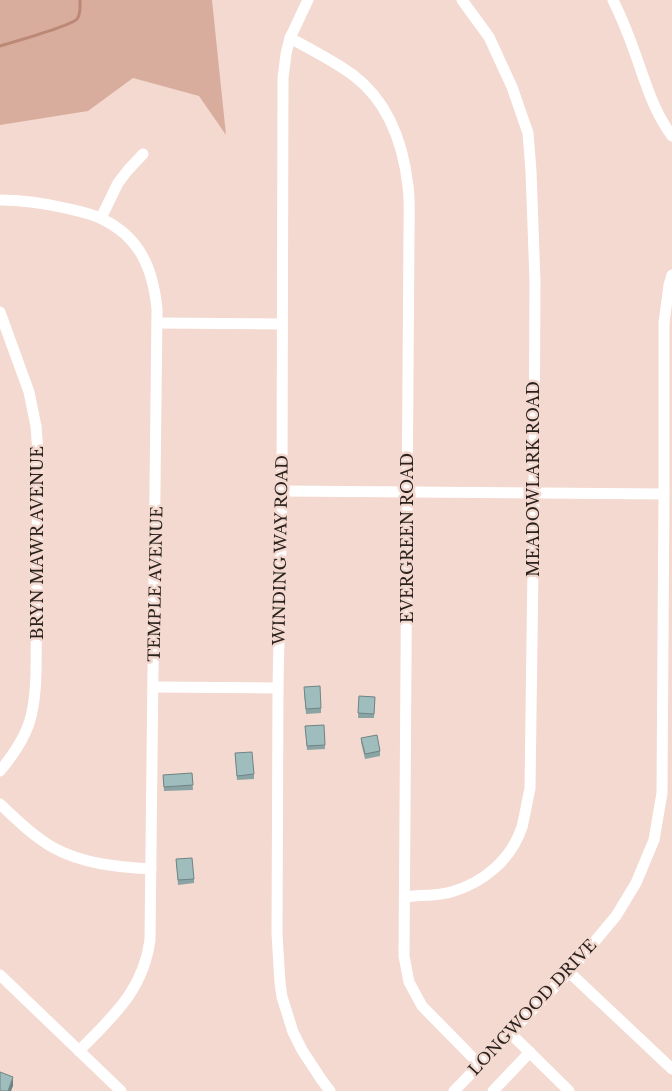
<svg xmlns="http://www.w3.org/2000/svg" width="672" height="1091" viewBox="0 0 672 1091" font-family="'Libre Baskerville',serif">
<rect width="100%" height="100%" fill="#f3d9d0"/>
<polygon fill="#d9ad9d" points="0,0 212,0 226,135 199,96 133,78 88,111 0,125"/>
<g fill="none" stroke-linecap="round" stroke-linejoin="round">
<path stroke="#bc8976" stroke-width="3" d="M0,46C13,42 71,26 77,19C81,14 80,6 80,0"/>
<g stroke="#fff" stroke-width="11">
<polyline points="308,0 290,38 286,54 283,78 282,491 278,688 277,934 280,983 282,997 293,1032 302,1050 321,1079 330,1091"/>
<path d="M613,0C618,11 623,21 627,32C642,68 649,105 672,136"/>
<path d="M290,38C312,50 334,61 353,75C389,102 403,143 408,186C410,201 409,217 409,232L404,956L409,982L422,1006L479,1064"/>
<path d="M0,200C22,200 43,203 65,208C77,211 90,213 102,219C140,237 153,269 157,309L150,940C143,991 113,1016 79,1051"/>
<polyline points="101,218 118,183 128,170 143,154"/>
<path d="M0,312L29,392L36,426L38,453L36,673C35,717 28,737 0,771"/>
<polyline points="157,323 282,324"/>
<polyline points="282,491 664,494"/>
<polyline points="154,687 278,688"/>
<path d="M0,804C17,820 33,836 54,848C83,864 118,867 151,869"/>
<path d="M405,897C418,895 438,896 451,892C483,883 511,860 522,827C525,815 527,801 530,789L534,493L535,281L531,171L528,133L512,87L489,37L462,0"/>
<polyline points="569,972 672,1069"/>
<polyline points="0,975 121,1091"/>
<polyline points="510,1033 569,1091"/>
<polyline points="454,1091 569,972 616,916 636,883 654,840 662,793 664,494 664,323 669,285 672,275"/>
<polyline points="493,1091 530,1052"/>
</g>
</g>
<g fill="#8aa3a3">
<polygon points="304,692 321,708 321,713 306,714"/>
<polygon points="359,696 375,697 374,718 358,718"/>
<polygon points="324,725 325,749 307,750 305,726"/>
<polygon points="361,738 380,751 380,756 365,759 361,742"/>
<polygon points="235,753 254,774 254,779 237,780"/>
<polygon points="192,773 193,790 164,791 163,775"/>
<polygon points="176,859 194,879 194,883 178,885"/>
</g>
<polygon fill="#708485" points="13,1077 13,1086 11,1091 8,1091"/>
<g fill="#a0bdbe" stroke="#708485">
<polygon points="320,686 321,708 306,709 304,687"/>
<polygon points="359,696 375,697 374,714 358,713"/>
<polygon points="324,725 325,745 307,746 305,726"/>
<polygon points="377,735 380,751 365,754 361,738"/>
<polygon points="252,752 254,774 237,776 235,753"/>
<polygon points="192,773 193,785 164,787 163,775"/>
<polygon points="192,858 194,879 178,880 176,859"/>
<polygon points="0,1072 13,1077 8,1091 0,1091"/>
</g>
<g text-anchor="middle" dominant-baseline="central" stroke-width="5" stroke-linejoin="round" paint-order="stroke">
<g font-size="16" fill="#2b221e" stroke="#f3d9d0">
<text transform="translate(533 479) rotate(-90)">MEADOWLARK ROAD</text>
<text transform="translate(407 538) rotate(-90)">EVERGREEN ROAD</text>
<text transform="translate(37 543) rotate(-90)">BRYN MAWR AVENUE</text>
<text transform="translate(280 550) rotate(-89)">WINDING WAY ROAD</text>
<text transform="translate(155 584) rotate(-89)">TEMPLE AVENUE</text>
<text transform="translate(532 1007) rotate(-47)">LONGWOOD DRIVE</text>
</g>
</g>
</svg>
